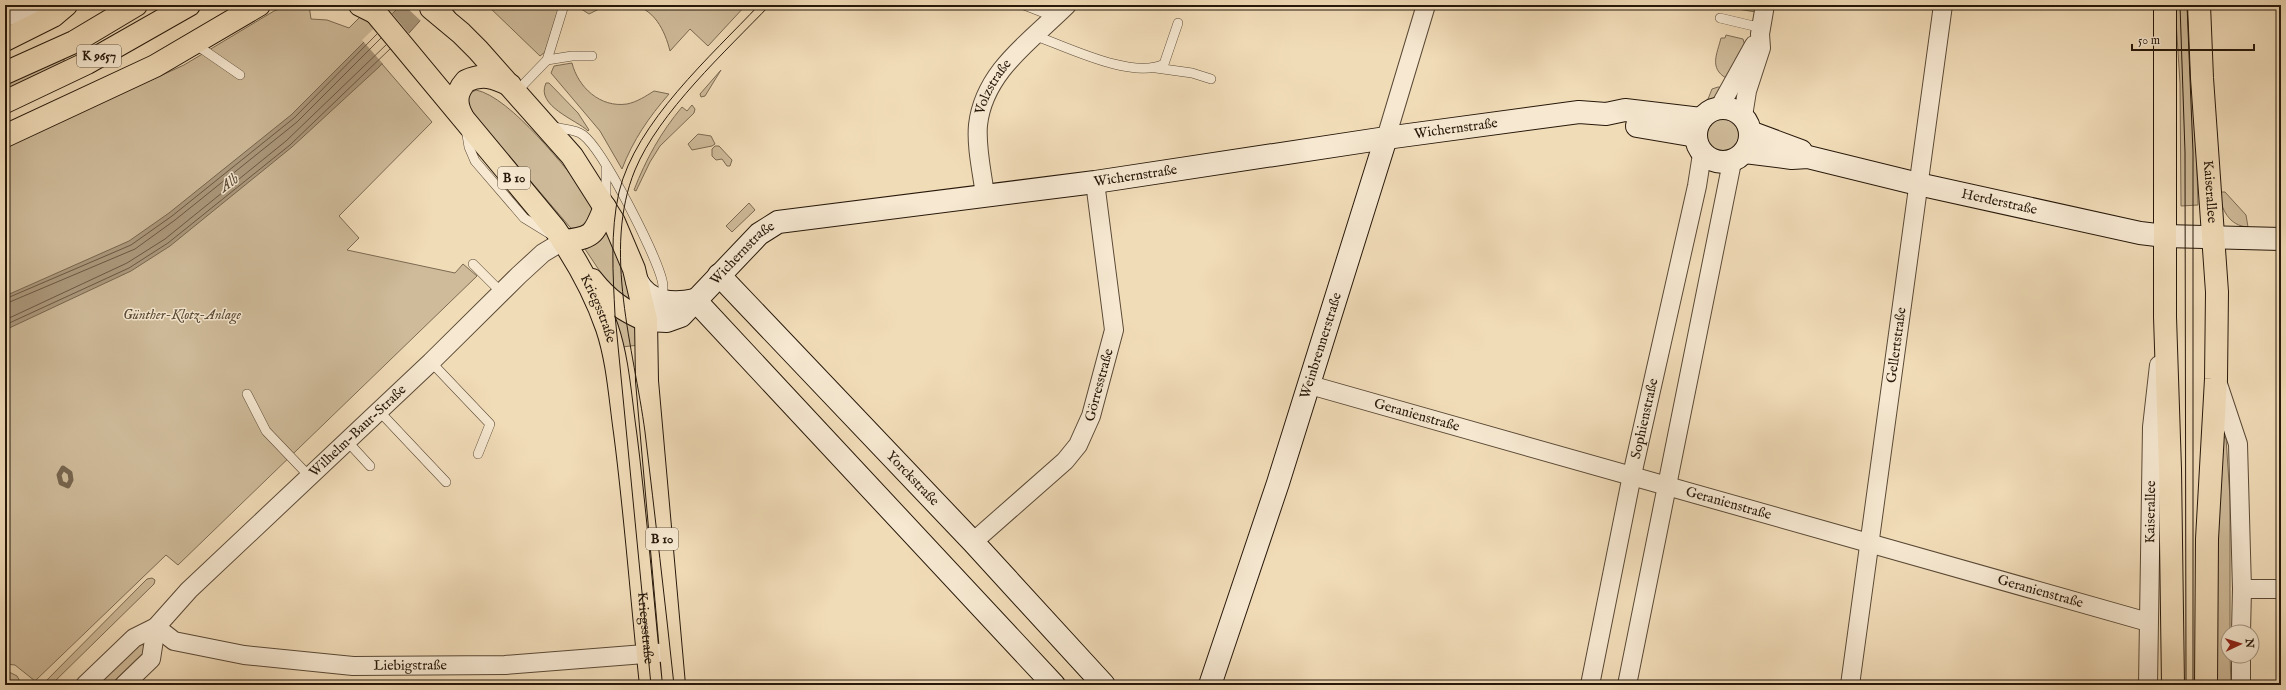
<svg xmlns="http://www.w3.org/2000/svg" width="2286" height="690" viewBox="0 0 2286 690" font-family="'IM FELL English',serif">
<rect width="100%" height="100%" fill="#f1dcb8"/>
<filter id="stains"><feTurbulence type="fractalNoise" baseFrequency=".005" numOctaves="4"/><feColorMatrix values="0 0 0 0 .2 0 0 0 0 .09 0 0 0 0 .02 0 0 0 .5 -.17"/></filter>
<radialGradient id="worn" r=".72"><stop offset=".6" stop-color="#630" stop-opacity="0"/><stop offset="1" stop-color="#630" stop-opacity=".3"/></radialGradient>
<g fill="#cfbb9a" stroke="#7b6a52">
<polygon points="290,5 309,5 311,19 327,20 349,28 372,5 419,5 370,50 432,122 339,216 359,238 347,250 455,273 463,264 477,276 178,565 166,555 35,681 15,665 5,664 5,147 184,65 274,11"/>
<polygon points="487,5 560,5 545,52 540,56"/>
<polygon points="575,5 613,5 603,7 589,14"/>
<path d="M630,5H746L708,46L690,29L670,51C665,31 654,7 630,5Z"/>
<polygon points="1726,5 1757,5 1756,12 1725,7"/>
<polygon points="2175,5 2192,5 2198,205 2181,206 2180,83"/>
<path d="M1726,35L1743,39L1746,49L1726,78C1709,68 1717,54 1721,38H1725Z"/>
<polygon points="64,57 64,63 5,92 5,84"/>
<path d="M572,63C578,87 600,108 627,104C637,102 646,96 654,91L669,94C649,117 633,140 622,169L600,131L551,73L554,66Z"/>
<polygon points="721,70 705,96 701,97 700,94"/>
<path d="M546,83H549L578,113L589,130L588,131C577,120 535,106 546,83Z"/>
<polygon points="1718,87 1725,88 1720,98 1702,104 1708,99 1712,89"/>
<path d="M476,90C511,97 566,169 590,198L593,203L590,222L575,233L469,109C466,99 466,95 476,90Z"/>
<path d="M692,105L695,109L694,113L660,146L650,162L636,191L634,190C646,159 661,132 682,107L687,111Z"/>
<circle cx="1723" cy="136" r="17"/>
<polygon points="698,134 711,136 715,144 712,146 692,150 688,144"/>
<polygon points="715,146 719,146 732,160 730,166 727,166 722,159 716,160 712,156 712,149"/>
<path d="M2219,192H2225L2246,215L2248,227C2229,226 2221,209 2219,192Z"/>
<polygon points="749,203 755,210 732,232 726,226"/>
<polygon points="607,230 611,235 635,306 613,291 585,249 597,243"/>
<polygon points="605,304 637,327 639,345 622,347 621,337 613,326"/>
<polygon points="2221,436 2226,438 2230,498 2230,632 2228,632 2228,656 2230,656 2231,685 2213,685"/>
<polygon points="152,578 155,580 154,584 51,685 42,685 147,579"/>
<polygon points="141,642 145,648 143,653 110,685 93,685"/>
<polygon points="5,670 17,676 22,685 5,685"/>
</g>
<polygon fill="#ac997d" stroke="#77654f" points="401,5 434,5 379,67 292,147 170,246 131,271 5,330 5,296 129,241 169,213 291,115"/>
<g fill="#f1dcb8">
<polygon points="404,5 436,5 422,22"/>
<polygon points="391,12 410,35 384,65 362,40"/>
</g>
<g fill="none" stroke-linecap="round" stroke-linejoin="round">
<g stroke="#6a5844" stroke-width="1">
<polyline points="5,299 131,245 172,216 294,118 377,34"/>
<polyline points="5,304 135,249 175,220 297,122 381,38"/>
<polyline points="5,320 127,263 165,239 286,141 386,45"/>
<polyline points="5,325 129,268 168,243 290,145 390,49"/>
</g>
<polygon stroke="#77654f" stroke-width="5" points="63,468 70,473 71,480 68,486 61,483 59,475"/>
<g stroke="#5a4936" stroke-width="10">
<g id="lane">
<polyline points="1024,5 1055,17"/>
<polyline points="1720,18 1762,28"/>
<path d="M1036,36C1067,47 1133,80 1164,64L1178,23"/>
<polyline points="195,44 240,75"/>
<polyline points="547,60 572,56 592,56"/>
<polyline points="1156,68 1192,73 1211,79"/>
<polyline points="516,92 547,60 564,5"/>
<path d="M551,126C561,130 574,128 583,135C604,151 655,253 662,280C664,287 663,294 661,301"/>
<polyline points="466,129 469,147 475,161 524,218 550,234"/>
<polyline points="606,200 606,168"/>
<polyline points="473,264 501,292"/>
<polyline points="431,362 490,424 478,454"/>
<polyline points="247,394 266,431 310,477"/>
<polyline points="379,411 446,482"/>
<polyline points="347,441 370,466"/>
</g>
</g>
<g stroke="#5a4936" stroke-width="20">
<g id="street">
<polyline points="5,17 62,5"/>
<polyline points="1719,108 1754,45"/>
<polyline points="1743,116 1747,91 1761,48 1760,34 1765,5"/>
<polyline points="1386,138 1426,5"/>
<path id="s1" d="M985,195C982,172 976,147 978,125C984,71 1032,40 1067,5"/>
<polyline points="2218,384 2238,444 2242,589 2241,632"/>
<path id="s2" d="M1310,385L2148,622"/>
<path id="s3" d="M973,542L1065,461L1078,445L1091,416L1114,330L1095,182"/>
<polyline points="2242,589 2281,589"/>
<path id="s4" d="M156,627L174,641L244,655L353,666L505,665L670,652"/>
<path id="s5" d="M85,685L134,638L156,627L189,590L431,362L519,275L543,253L563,241"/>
<polyline points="124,685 151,659 156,627"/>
<path id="s6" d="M1590,685L1632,475L1697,186L1702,154"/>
<polyline points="1627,685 1732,162"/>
<path id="s7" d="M1850,685L1943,5"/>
<path id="s8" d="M2148,685L2152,427L2159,365"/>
<polyline points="2241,685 2241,656"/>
</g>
</g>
<g stroke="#27180a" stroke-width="24">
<g id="secondary">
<circle cx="1723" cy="135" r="27"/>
<polyline points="1637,126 1696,136"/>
<polyline points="1750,132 1801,151"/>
<path id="s9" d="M1745,152L1792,158L1808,157L1918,184L2140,233L2165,236L2281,239"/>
<path id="s10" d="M719,275L973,542L1104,685"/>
<path d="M637,281C648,303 673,305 695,300"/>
<polyline points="695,300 1054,685"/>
<path id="s11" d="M646,320L667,321L681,316L759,234L778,222L1095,182L1386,138L1579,112L1606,114L1625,110L1701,119"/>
<path id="s12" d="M1210,685L1278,483L1386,138"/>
</g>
</g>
<g stroke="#27180a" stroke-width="24">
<g id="primary">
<path id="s13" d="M369,5L555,229C576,259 595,293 607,328C618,361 620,397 625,432C636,516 642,601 651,685"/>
<polyline points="2165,5 2165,317 2170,469 2173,685"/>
<path id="s14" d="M2199,5L2202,78L2217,292L2216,379L2207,539L2206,685"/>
<polyline points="431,8 461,33 478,50 572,156 614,222 634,269 646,320 647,381 674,685"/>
<path d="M462,116C455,103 456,92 466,81C482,73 494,77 510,85"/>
<path d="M563,241C594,238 594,234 605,207"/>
<path d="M592,280C607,299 623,311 646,320"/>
</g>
</g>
<g stroke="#27180a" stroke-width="24">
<g id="highway">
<polyline points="360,5 374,12"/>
<polyline points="434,5 446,20"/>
<polyline points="5,40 53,16 66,5"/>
<polyline points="5,73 74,42 136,5"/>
<polyline points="5,102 87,63 189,5"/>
<polyline points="5,136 155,66 259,5"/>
</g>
</g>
<use href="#lane" stroke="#f6e8d1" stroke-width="9"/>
<use href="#street" stroke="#f6e8d1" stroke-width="18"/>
<use href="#secondary" stroke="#f6e8d1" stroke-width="22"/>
<use href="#primary" stroke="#f1dcb8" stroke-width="22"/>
<use href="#highway" stroke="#f1dcb8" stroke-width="22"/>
<g stroke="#27180a" stroke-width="1">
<polyline points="2180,5 2185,152 2186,685"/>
<polyline points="2187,5 2193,152 2193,685"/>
<path d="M651,685L615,315C613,274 610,232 619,192C636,122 711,56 759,5"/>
<path d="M674,685C665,601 655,516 645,432C634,349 602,250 635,170C659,112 726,51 770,5"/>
</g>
</g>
<g text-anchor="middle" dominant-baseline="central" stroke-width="3" stroke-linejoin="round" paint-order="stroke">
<g fill="#f6e8d1" stroke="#655646" stroke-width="1">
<rect x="77" y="45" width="44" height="22" rx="3"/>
<rect x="498" y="167" width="32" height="22" rx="3"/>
<rect x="646" y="528" width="32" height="22" rx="3"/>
</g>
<g font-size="13" font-weight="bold" fill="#27180a">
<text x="99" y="56">K 9657</text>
<text x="514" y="178">B 10</text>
<text x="662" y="539">B 10</text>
</g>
<g font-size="14" fill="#27180a" stroke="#f6e8d1">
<text stroke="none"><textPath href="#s1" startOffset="112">Volzstraße</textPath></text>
<text stroke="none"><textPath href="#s11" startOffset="856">Wichernstraße</textPath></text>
<text stroke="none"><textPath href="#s11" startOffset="532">Wichernstraße</textPath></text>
<text stroke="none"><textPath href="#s14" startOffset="187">Kaiserallee</textPath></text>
<text stroke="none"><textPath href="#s9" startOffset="260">Herderstraße</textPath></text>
<text stroke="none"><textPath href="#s11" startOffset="124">Wichernstraße</textPath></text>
<text stroke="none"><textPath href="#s13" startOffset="382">Kriegsstraße</textPath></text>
<text stroke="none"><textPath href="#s7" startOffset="343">Gellertstraße</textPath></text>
<text stroke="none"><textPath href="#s12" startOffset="357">Weinbrennerstraße</textPath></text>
<text stroke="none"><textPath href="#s3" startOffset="207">Görresstraße</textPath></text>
<text stroke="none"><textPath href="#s2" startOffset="111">Geranienstraße</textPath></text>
<text stroke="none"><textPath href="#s6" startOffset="272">Sophienstraße</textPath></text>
<text stroke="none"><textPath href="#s5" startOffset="374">Wilhelm-Baur-Straße</textPath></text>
<text stroke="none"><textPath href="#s10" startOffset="281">Yorckstraße</textPath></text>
<text stroke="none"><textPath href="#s2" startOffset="435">Geranienstraße</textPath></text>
<text stroke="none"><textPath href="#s8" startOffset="173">Kaiserallee</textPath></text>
<text stroke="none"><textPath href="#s2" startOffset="759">Geranienstraße</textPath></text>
<text stroke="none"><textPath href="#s13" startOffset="706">Kriegsstraße</textPath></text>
<text stroke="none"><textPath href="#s4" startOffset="261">Liebigstraße</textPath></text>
</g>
<g font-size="14" font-style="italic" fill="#594935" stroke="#f6e8d1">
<text x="182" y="315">Günther-Klotz-Anlage</text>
</g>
<g font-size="15" font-style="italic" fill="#5c4c38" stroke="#f6e8d1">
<text transform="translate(229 183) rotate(-37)">Alb</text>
</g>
</g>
<rect width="2286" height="690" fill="none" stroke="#f1dcb8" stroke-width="20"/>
<rect x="6" y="6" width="2274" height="678" fill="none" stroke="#27180a" stroke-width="2"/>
<rect x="10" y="10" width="2266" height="670" fill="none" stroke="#27180a"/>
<g transform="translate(2240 644) rotate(86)"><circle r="19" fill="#f6e8d1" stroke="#a39581"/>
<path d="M0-3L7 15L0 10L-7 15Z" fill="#8f2418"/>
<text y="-6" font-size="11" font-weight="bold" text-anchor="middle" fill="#27180a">N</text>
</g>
<path d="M2132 44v6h122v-6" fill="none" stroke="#27180a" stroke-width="2"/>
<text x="2138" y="44" font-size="12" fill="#27180a" stroke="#f6e8d1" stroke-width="3" paint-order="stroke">50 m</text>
<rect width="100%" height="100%" filter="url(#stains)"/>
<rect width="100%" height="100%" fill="url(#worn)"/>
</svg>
